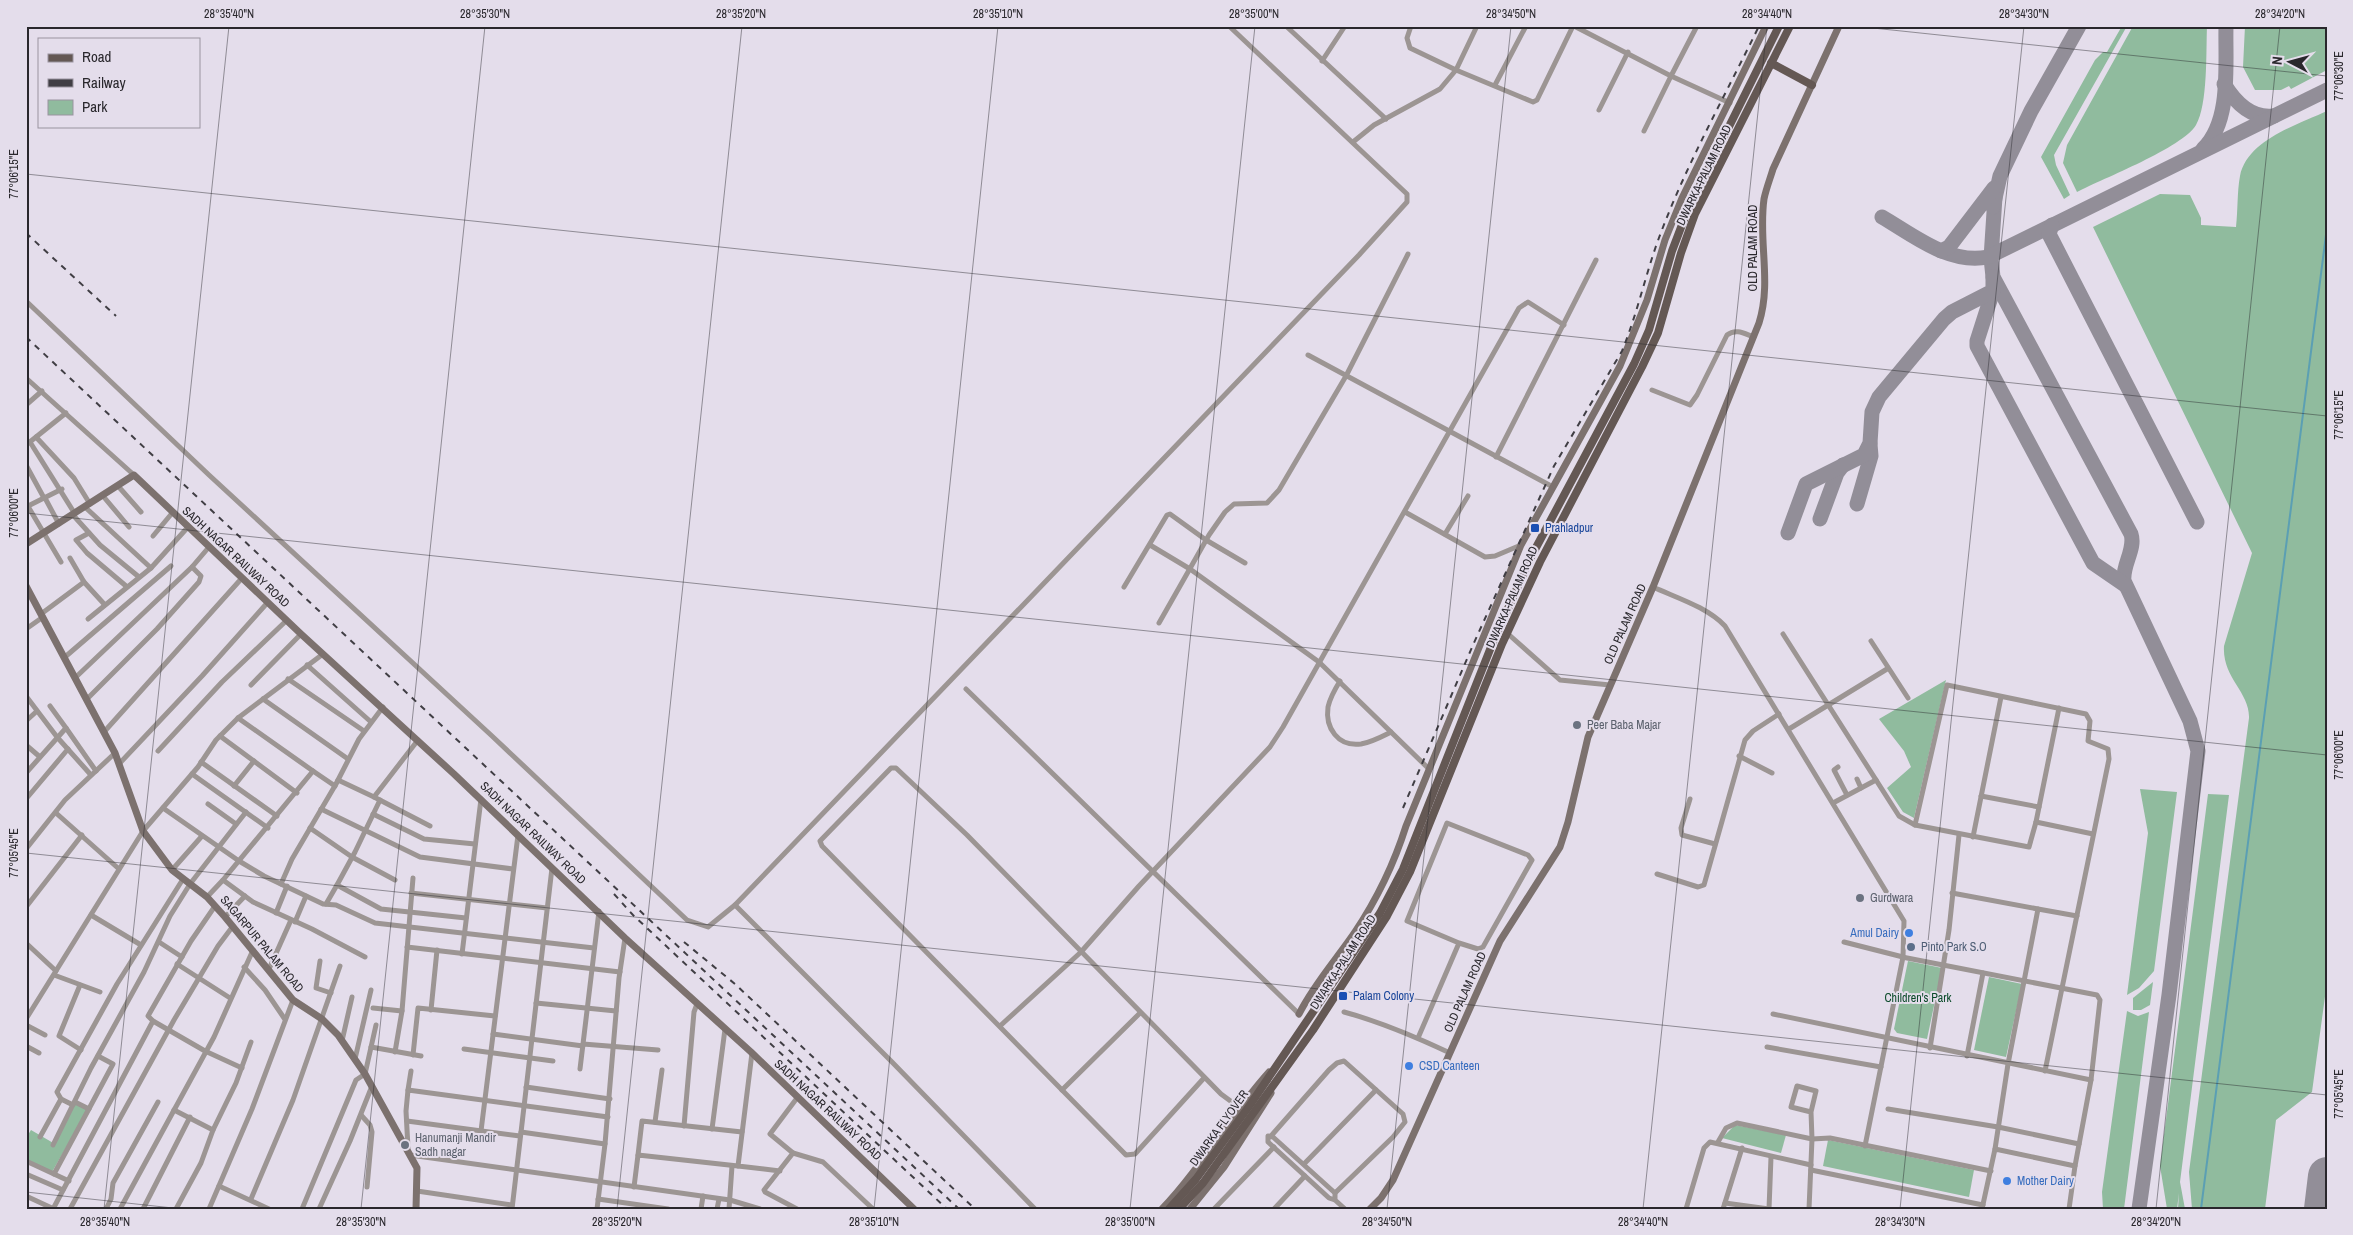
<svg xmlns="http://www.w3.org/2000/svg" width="2353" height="1235" viewBox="0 0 2353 1235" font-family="'Archivo Narrow',sans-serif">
<rect width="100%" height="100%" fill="#e4ddeb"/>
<g fill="#90bb9e">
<polygon points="2122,26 2127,26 2054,155 2056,165 2070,195 2064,199 2041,157 2095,60 2103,52 2107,52"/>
<path d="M2133,26H2207C2206,51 2208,105 2196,125C2182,148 2104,178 2077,192L2063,163L2067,145Z"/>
<polygon points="2245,26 2327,26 2327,70 2291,89 2289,86 2281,90 2255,90 2243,67"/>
<path d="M2327,111V982L2312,1092L2276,1120L2265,1209H2192L2189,1172L2249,718C2250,692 2222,678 2224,646L2252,553L2093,227L2160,194L2190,195L2201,218V225L2236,227C2238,210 2237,192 2240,176C2247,140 2297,125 2327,111Z"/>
<polygon points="1946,680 1914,818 1903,812 1887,788 1911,767 1904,751 1879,719"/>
<polygon points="2140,789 2177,792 2154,971 2139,988 2127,995 2148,833"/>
<polygon points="2208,794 2229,795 2180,1182 2185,1209 2178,1209 2179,1193 2177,1209 2167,1209 2160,1166"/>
<polygon points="1908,961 1942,968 1927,1039 1897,1033 1894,1029"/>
<polygon points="1989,977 2022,984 2006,1057 1974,1050"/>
<polygon points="2153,982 2150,1005 2141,1010 2133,1010 2133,998"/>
<polygon points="2127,1011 2138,1016 2149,1012 2124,1209 2103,1209 2102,1192"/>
<polygon points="75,1103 88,1109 52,1172 26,1159 26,1138 31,1130 55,1144"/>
<polygon points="1735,1125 1786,1135 1781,1153 1722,1138"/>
<polygon points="1828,1140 1974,1170 1969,1197 1823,1166"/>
</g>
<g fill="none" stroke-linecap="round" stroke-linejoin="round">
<polyline stroke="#5b9fb3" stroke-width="2" points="2201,1209 2327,227"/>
<g stroke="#928e98" stroke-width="15">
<path d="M2224,84C2235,102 2251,119 2274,116"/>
<path d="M2203,149C2232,121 2225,64 2226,26"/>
<path d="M1995,197L1991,258L1993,277L2131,534C2136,549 2122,565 2124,581L2190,721L2198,751L2169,995L2139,1209"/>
<polyline points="1993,207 2000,176 2031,111 2079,26"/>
<path d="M1882,217C1913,235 1949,265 1988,257L2327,90"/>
<polyline points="2052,225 2049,234 2197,522"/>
<polyline points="1941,251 1949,247 1994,188"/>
<polyline points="1993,291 1977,341 1977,346 2093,563 2125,585"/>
<polyline points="1857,504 1871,456 1870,444"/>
<polyline points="1820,519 1837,473 1843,465"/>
<polyline points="1788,533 1806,484 1864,455 1870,443 1872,412 1879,397 1944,319 1952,312 1993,291 1993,277"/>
</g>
<polyline stroke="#928e98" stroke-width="38" points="2323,1209 2327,1176"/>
<g stroke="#9c9593" stroke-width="5">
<polyline points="1286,26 1386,119"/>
<polyline points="1411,26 1407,38 1410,48 1456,70 1533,102 1537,100 1573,26"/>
<polyline points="1574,26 1671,76 1644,131"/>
<polyline points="1697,26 1671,76 1730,103"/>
<polyline points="1322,61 1345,26"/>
<polyline points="1495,85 1526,26"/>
<polyline points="1599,110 1628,52"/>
<polyline points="1353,142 1374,125 1440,89 1456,70 1477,26"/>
<polyline points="26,301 209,475 492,736 687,920 708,927 735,905 1359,255 1407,202 1407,194 1229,26"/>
<polyline points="1308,355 1553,487"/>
<polyline points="26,378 134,475"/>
<path d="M1652,390L1690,405L1697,395L1727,335C1736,328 1745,334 1754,337"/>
<polyline points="26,405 42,391"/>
<polyline points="36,437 74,478 90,504"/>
<polyline points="30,442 75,514"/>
<polyline points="26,445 66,413"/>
<polyline points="1496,457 1596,260"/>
<polyline points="26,465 44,498"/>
<polyline points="118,486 141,512"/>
<polyline points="103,496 129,527"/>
<polyline points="45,498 59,524"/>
<polyline points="26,503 61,562"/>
<polyline points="26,507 62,489"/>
<polyline points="86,508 151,568"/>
<polyline points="1405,512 1485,557 1495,556 1521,545"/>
<polyline points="73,515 100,545 139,577"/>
<polyline points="89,533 76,540 87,553 126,586"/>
<polyline points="1445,534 1468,496"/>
<polyline points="153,536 173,512"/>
<polyline points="1150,545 1190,569 1319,662 1429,769"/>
<polyline points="70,558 84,582 105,605"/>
<polyline points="1124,587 1167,515 1170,514 1206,540 1245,563"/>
<path d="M1653,587C1677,598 1707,607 1725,626L1904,921L1903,957L1865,1146"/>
<polyline points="41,614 84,582"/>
<polyline points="88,619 151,568 188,527"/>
<polyline points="1159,623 1209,535 1225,512 1234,504 1267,503 1279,490 1346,376 1408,254"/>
<polyline points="26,629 43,617"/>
<polyline points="1507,633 1560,680 1610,685"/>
<polyline points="1783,634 1899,816 1915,825 2029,847 2036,822 2059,708"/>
<polyline points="1871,641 1908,698"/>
<polyline points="65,657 171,566"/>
<polyline points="307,665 371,722"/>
<polyline points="76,677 192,567 209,547"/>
<polyline points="288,679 364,731"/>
<path d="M1340,681C1335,689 1330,698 1328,707C1325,728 1338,747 1361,744C1372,742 1381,737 1391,732"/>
<polyline points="251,685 301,634"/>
<polyline points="966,689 1299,1014"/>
<polyline points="26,696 57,737 91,775"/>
<polyline points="87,699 157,629 199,582 201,576 192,567"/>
<polyline points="263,699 348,759"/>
<polyline points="50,706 66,728"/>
<polyline points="26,721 37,711"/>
<polyline points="1789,729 1887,669"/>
<polyline points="104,732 242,578"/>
<polyline points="220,736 297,793"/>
<polyline points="418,740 374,797 430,826"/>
<polyline points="26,745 40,757"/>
<polyline points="158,751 222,682 287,620"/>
<polyline points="1739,756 1772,773"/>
<polyline points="201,762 277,816"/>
<polyline points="119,764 202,676 268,602"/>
<polyline points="1838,767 1834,770 1847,795"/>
<polyline points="313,771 335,786"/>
<polyline points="26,773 66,728 96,771"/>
<polyline points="192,774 268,828"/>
<polyline points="1857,779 1861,788"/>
<polyline points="338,780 374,797"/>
<polyline points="234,786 254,761"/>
<polyline points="1981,796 2039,807"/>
<polyline points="26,799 68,749"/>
<polyline points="1690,799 1681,828 1682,835 1715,844"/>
<polyline points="380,800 355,852 337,885 381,909 466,918"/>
<polyline points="1833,803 1876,780"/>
<polyline points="208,804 236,824"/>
<polyline points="163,808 239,861 264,876 323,904 336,905 375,923 594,948"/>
<polyline points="321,809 420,857 513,869"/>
<polyline points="56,813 119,869"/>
<polyline points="373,814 424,839 475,844"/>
<polyline points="2036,822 2093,834"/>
<polyline points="1915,825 1947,685 2086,714 2090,721 2088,741 2108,749 2109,759 2045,1071"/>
<polyline points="310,828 352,857 395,880"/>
<polyline points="1973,837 2001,697"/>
<polyline points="26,849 65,800 115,753"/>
<polyline points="172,870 202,836"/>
<polyline points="1657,874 1698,887 1704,885 1745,740 1753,731 1779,714"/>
<polyline points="223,880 313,771 238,718"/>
<polyline points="281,884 292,859 336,784 359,739 383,707"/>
<polyline points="411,893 547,908"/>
<polyline points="1952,893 2038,909"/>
<polyline points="207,897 223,880 253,902 312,929 365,957"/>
<polyline points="326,904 337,885"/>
<polyline points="735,905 892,1062 1035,1209"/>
<polyline points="215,906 191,941 148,1016 153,1021 205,1051 242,1068"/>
<polyline points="26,907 82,835"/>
<polyline points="276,913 287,886"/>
<polyline points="91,915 141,945"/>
<polyline points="225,917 245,896"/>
<polyline points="295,922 306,896"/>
<polyline points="159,942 182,957"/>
<polyline points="1844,942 1903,957"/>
<polyline points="26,943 56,971"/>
<polyline points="407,947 620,972"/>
<polyline points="462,954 481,799"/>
<polyline points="1902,957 2097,995 2100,1000 2091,1080"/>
<polyline points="320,961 316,988 331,993"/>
<polyline points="177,964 230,998"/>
<polyline points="244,967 265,990 284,1018"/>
<polyline points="269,969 291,920"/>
<polyline points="54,975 100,992"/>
<polyline points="80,985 59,1036 81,1050"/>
<polyline points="536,1003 616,1011"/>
<polyline points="373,1008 402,1011"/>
<polyline points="431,1010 437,950"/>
<path d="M1344,1012C1381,1022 1416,1037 1450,1053"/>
<polyline points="1773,1014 2091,1080 2075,1166 1995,1149 1982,1209"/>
<polyline points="26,1019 143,831 198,767 216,740 238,718 323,654"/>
<polyline points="26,1025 45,1035"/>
<polyline points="1000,1026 1081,952 1139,886 1270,747 1283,727 1519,308 1528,302 1564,325"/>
<polyline points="493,1034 583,1046"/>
<polyline points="1418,1038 1459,943 1407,921 1447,823 1528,855 1532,860 1483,947 1478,949 1459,943"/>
<polyline points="342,1041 352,997"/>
<polyline points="583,1044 658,1050"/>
<polyline points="26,1046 39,1053"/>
<polyline points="371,1047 421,1056"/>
<polyline points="1767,1047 1881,1067"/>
<polyline points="1930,1048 1949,930 1959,835"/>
<polyline points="464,1049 553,1061"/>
<polyline points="395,1052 402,1011 413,878"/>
<polyline points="752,1053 738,1166 780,1171"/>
<polyline points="413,1055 418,1008 495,1016"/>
<polyline points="1967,1056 1983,973"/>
<polyline points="355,1059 371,990"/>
<polyline points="580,1069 599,911"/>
<polyline points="1204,1078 1135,1154 1126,1155 822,846 820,841 891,768 896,768 967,835 1221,1094 1240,1108"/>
<polyline points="526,1087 610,1099"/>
<polyline points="408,1090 411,1071"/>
<polyline points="1062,1090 1140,1013"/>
<polyline points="75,1102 89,1109"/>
<polyline points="73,1105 61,1099 57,1092 117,984 183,879"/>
<polyline points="1888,1109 1998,1127 2079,1144"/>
<polyline points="174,1110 213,1130 236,1083 251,1042"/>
<polyline points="361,1115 370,1125 372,1132 367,1187"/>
<polyline points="407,1121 520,1136"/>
<polyline points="655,1122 662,1070"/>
<polyline points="684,1126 694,1012 697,1004"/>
<polyline points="712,1129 725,1029"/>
<polyline points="481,1131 518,835"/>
<polyline points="521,1132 605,1144 597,1209"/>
<polyline points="1271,1136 1329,1070 1337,1063 1344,1061 1403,1114 1405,1122 1393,1137 1335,1193"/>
<polyline points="40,1137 61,1099"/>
<polyline points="1718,1142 1726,1128 1737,1123 1812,1139 1830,1138 1991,1171"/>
<polyline points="605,1144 619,978 625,938"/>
<polyline points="53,1145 91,1068 144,972 170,916 190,884 246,812"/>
<polyline points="408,1148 406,1111 408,1090 608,1117"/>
<polyline points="1995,1149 2008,1064 2038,909 2077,916"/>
<polyline points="793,1153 823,1162 873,1209"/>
<polyline points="410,1155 730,1200 760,1209"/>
<polyline points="638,1155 642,1121 742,1132"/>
<polyline points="26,1161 69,1181"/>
<polyline points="1304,1164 1376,1090"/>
<polyline points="1811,1170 1983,1205"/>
<polyline points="26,1174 63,1190"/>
<polyline points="54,1174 113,1064 98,1056"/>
<polyline points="219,1186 269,1209"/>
<polyline points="634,1187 638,1155 738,1166"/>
<polyline points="417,1191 512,1205"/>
<polyline points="26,1196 54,1209"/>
<polyline points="251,1199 293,1100 340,966"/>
<polyline points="598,1199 668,1209"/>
<polyline points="1335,1200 1335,1193 1273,1137 1268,1136 1268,1142 1329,1198 1335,1200 1345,1209"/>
<polyline points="1725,1203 1769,1209"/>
<polyline points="53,1209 153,1021"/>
<polyline points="70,1209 174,1020 218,946 233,926"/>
<polyline points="106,1209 111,1199 113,1183 158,1102"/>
<polyline points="120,1209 214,1037 253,950"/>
<polyline points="143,1209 190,1117"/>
<polyline points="176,1209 201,1163 213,1130"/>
<polyline points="209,1209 252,1109 293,1000"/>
<polyline points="302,1209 356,1080 365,1074 376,1025"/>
<polyline points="319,1209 350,1141 372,1086"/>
<polyline points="512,1209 552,868"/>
<polyline points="701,1209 703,1196"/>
<polyline points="717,1209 719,1199"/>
<polyline points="729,1209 732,1166"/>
<polyline points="797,1209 765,1192 764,1190 793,1153 770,1134 797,1098"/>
<polyline points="1214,1209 1274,1147"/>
<polyline points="1274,1209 1305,1176"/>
<polyline points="1686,1209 1704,1148 1710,1142 1811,1165"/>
<polyline points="1723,1209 1742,1148"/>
<polyline points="1769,1209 1771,1157"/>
<polyline points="1809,1209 1812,1139 1811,1112 1816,1091 1797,1086 1791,1107 1811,1112"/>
<polyline points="2069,1209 2075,1166"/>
</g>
<g stroke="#7c716e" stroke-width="7">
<polyline points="26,544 134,475 301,634 454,774 625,938 751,1052 914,1209"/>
<polyline points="26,586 115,753 143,831 172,870 207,897 225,917 293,1000 322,1019 338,1035 365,1074 417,1168 416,1209"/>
<path d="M1299,1014C1314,984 1336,960 1355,932C1377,899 1394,864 1406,826L1521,545L1620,366L1647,300L1665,240L1682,198L1766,26"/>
<path d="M1162,1209C1203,1166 1230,1115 1269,1072"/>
<polyline points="1190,1209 1224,1167 1271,1093"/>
<path d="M1370,1209L1381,1198L1393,1180L1500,941L1560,847L1568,822L1588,737L1653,587L1759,323C1772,282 1758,241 1764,199C1766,189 1770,179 1773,169L1839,26"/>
</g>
<g stroke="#645854" stroke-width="8">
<polyline points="1771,63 1812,85"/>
<polyline points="1169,1209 1196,1179 1250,1105 1380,913 1403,869 1493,642 1531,557 1634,364 1649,330 1672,251 1688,209 1779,26"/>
<polyline points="1179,1209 1203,1183 1313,1030 1387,916 1410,872 1502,644 1540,562 1642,367 1658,333 1681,253 1695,214 1790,26"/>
</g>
<g stroke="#403e44" stroke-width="2" stroke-dasharray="6 6" stroke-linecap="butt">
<polyline points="26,233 116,316"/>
<polyline points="26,337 959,1209"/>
<path d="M1403,808L1473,645L1554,466L1622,351C1636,317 1644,281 1656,246C1683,170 1724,98 1759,26"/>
<polyline points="614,894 633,915 947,1209"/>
<polyline points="684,942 735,984 975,1209"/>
</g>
</g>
<path fill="none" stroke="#29272c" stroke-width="1" stroke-opacity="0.45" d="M1854,26L2327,76M26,174L2327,416M26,513L2327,755M26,853L2327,1095M26,1192L182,1209M104,1209L229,26M361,1209L485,26M617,1209L742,26M874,1209L998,26M1130,1209L1255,26M1387,1209L1511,26M1643,1209L1767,26M1900,1209L2024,26M2156,1209L2280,26"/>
<g fill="#1a4fb4" stroke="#e4ddeb" stroke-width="2">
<rect x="1530" y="523" width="10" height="10" rx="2.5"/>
<rect x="1338" y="991" width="10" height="10" rx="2.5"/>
</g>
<g fill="#6b7280" stroke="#e4ddeb" stroke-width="2">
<circle cx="1577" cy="725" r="5"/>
<circle cx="1860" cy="898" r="5"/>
<circle cx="405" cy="1145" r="5"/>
</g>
<g fill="#3f7fe0" stroke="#e4ddeb" stroke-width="2">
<circle cx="1909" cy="933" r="5"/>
<circle cx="1409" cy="1066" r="5"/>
<circle cx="2007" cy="1181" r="5"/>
</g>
<circle fill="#5c6f8a" stroke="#e4ddeb" stroke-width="2" cx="1911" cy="947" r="5"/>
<g text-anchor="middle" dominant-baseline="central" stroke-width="4" stroke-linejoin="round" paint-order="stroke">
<g font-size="12" fill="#29272c" stroke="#e4ddeb">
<text transform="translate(1704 175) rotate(-64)">DWARKA-PALAM ROAD</text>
<text transform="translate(1753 248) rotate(-90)">OLD PALAM ROAD</text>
<text transform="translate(236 557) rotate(43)">SADH NAGAR RAILWAY ROAD</text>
<text transform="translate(1512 597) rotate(-66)">DWARKA-PALAM ROAD</text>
<text transform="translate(1625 624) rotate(-66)">OLD PALAM ROAD</text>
<text transform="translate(533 833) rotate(44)">SADH NAGAR RAILWAY ROAD</text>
<text transform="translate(262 944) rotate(50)">SAGARPUR PALAM ROAD</text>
<text transform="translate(1343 962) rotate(-57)">DWARKA-PALAM ROAD</text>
<text transform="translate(1465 992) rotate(-66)">OLD PALAM ROAD</text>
<text transform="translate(828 1110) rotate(43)">SADH NAGAR RAILWAY ROAD</text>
<text transform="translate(1219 1128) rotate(-54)">DWARKA FLYOVER</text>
</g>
<g font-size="12" fill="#164399" stroke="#e4ddeb" text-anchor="start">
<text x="1545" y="528">Prahladpur</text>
<text x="1353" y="996">Palam Colony</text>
</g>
<g font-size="12" fill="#5b616d" stroke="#e4ddeb" text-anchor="start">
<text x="1587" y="725">Peer Baba Majar</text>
<text x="1870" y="898">Gurdwara</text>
<text x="415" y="1138">Hanumanji Mandir<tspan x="415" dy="14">Sadh nagar</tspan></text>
</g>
<g font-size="12" fill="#366cbe" stroke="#e4ddeb" text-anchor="start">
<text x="1899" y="933" text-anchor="end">Amul Dairy</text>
<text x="1419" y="1066">CSD Canteen</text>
<text x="2017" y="1181">Mother Dairy</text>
</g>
<g font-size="12" fill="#4e5e75" stroke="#e4ddeb" text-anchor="start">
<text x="1921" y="947">Pinto Park S.O</text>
</g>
<g font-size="12" fill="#094928" stroke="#e4ddeb">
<text x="1918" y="998">Children's Park</text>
</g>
</g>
<rect width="2353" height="1235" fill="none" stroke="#e4ddeb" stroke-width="55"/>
<rect x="38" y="38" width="162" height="90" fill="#e4ddeb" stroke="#99949f"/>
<rect x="48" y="54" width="25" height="8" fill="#645854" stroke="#99949f"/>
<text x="82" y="62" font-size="15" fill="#29272c">Road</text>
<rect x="48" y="79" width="25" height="8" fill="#403e44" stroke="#99949f"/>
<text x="82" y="88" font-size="15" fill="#29272c">Railway</text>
<rect x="48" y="100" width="25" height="15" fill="#90bb9e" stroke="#99949f"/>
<text x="82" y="112" font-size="15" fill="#29272c">Park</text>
<g transform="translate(2290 62) rotate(276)" stroke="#e4ddeb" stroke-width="4" paint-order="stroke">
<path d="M0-4L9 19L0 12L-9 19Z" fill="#29272c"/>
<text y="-8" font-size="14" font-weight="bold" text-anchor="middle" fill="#29272c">N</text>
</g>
<rect x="28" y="28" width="2298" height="1180" fill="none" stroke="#29272c" stroke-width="2"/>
<g font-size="12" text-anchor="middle" fill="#29272c">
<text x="229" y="18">28°35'40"N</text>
<text x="485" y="18">28°35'30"N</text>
<text x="741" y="18">28°35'20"N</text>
<text x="998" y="18">28°35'10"N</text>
<text x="1254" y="18">28°35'00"N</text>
<text x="1511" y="18">28°34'50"N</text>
<text x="1767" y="18">28°34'40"N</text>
<text x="2024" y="18">28°34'30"N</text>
<text x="2280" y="18">28°34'20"N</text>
<text transform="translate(2339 76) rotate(-90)" y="4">77°06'30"E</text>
<text transform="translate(14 174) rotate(-90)" y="4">77°06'15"E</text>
<text transform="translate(2339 415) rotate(-90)" y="4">77°06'15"E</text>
<text transform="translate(14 513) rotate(-90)" y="4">77°06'00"E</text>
<text transform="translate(2339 755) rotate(-90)" y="4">77°06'00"E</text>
<text transform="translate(14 853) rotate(-90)" y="4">77°05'45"E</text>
<text transform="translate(2339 1094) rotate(-90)" y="4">77°05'45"E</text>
<text x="105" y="1226">28°35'40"N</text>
<text x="361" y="1226">28°35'30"N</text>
<text x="617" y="1226">28°35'20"N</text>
<text x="874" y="1226">28°35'10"N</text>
<text x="1130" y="1226">28°35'00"N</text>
<text x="1387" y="1226">28°34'50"N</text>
<text x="1643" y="1226">28°34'40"N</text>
<text x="1900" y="1226">28°34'30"N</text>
<text x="2156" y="1226">28°34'20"N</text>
</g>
</svg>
